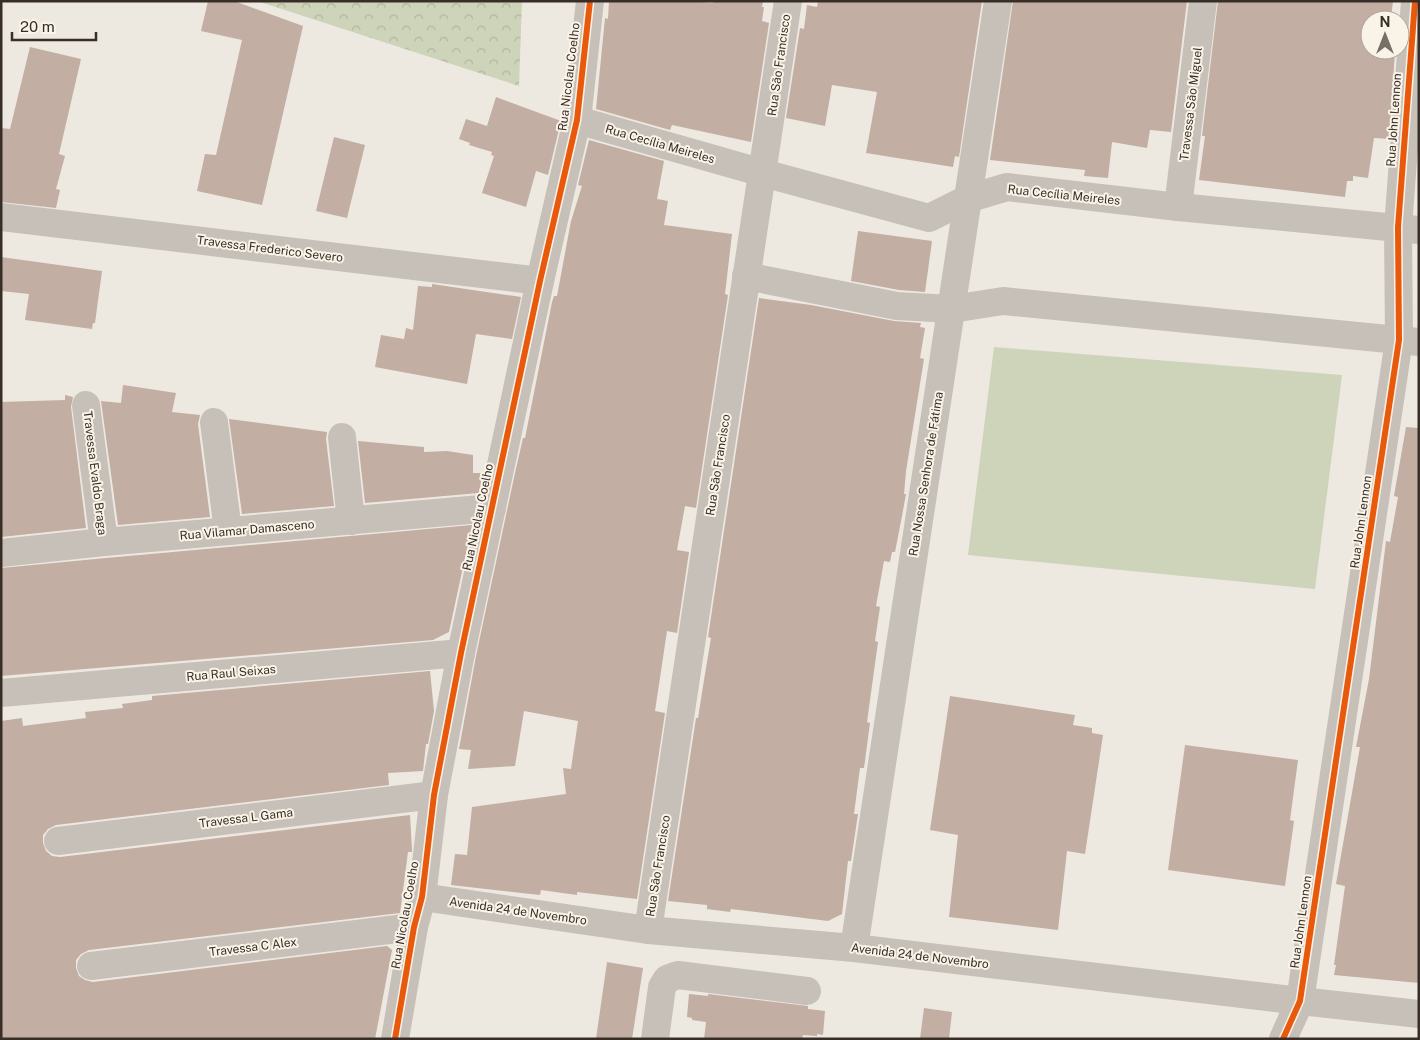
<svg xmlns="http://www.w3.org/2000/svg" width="1420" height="1040" viewBox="0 0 1420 1040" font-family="'Public Sans',sans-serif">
<defs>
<pattern id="forest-crowns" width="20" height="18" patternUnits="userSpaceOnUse" patternTransform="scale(1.25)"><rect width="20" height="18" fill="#cdd4ba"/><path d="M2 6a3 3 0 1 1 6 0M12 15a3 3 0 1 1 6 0" fill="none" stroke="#b1b6a0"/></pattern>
</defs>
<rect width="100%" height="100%" fill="#ede9e1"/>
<polygon fill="url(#forest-crowns)" points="257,1 522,1 519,86"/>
<polygon fill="#cdd4ba" points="994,347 1342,375 1315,589 968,555"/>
<g fill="#c2aea2">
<polygon points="208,1 234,1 303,26 262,205 197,191 205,154 216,155 242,40 201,31"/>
<polygon points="609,1 689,1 713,3 713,1 763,1 762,7 764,7 762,21 769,23 751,142 672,125 670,130 596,109 605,18 608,19"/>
<polygon points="818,1 982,1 959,157 955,156 953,167 866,153 877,92 832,85 825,126 786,118 800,28 804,29 807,5 817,7"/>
<polygon points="1013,1 1187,1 1171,132 1150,130 1147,148 1112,142 1108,178 1084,176 1085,170 990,160"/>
<polygon points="1218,1 1393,1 1391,18 1396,18 1395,20 1370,20 1370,50 1392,50 1395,52 1389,139 1374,138 1368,178 1353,176 1353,181 1347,181 1345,197 1199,180 1205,136 1202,136"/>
<polygon points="30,47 81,59 59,154 65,156 56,189 60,190 56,208 1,202 1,128 10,129"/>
<polygon points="496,97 561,121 548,175 536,171 526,207 482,193 494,156 491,155 492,152 469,145 470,143 459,139 466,119 487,126"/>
<polygon points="334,137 365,145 347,218 316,211"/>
<polygon points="589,140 664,161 657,199 668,201 664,225 732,234 725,294 728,295 696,508 685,506 677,550 689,552 677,633 667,631 655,711 665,713 637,899 577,892 577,895 541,890 540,895 451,885 455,854 467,855 472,807 566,794 563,768 571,769 578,721 524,711 515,766 468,769 471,750 459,749 476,656 515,473 523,438 525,438 552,302 554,296 557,296 571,221 582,186 578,185"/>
<polygon points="858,231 932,241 925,292 899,290 851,281"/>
<polygon points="1,257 102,271 95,323 93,323 92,329 25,320 29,294 1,291"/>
<polygon points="432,284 521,297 512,339 476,334 467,384 375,367 381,335 404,339 406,328 413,330 418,286 432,287"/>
<polygon points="759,298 811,305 894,321 921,323 920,327 925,328 920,358 924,359 906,471 904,494 906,494 902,516 895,552 892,552 890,562 884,561 876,606 880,607 875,641 878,642 867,722 870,723 864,768 860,768 854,814 858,814 851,861 848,861 842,914 828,921 731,909 730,912 707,909 707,905 668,901 696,718 698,718 704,680 711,638 708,637"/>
<polygon points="123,385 176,393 172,412 200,415 198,424 210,517 118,525 101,401 121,403"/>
<polygon points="65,395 73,397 71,407 86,528 1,537 1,402 65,400"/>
<polygon points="229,419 327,432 326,439 334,506 242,514"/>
<polygon points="1406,427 1419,428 1419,983 1334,975 1336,965 1334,965 1345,886 1336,884 1360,747 1356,747 1369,679 1386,541 1390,542 1398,497 1394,496"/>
<polygon points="358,441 424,447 424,452 447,451 473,455 473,473 483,473 479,493 365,503"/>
<polygon points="472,525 449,632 433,640 1,676 1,568 106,558"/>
<polygon points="430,671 434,711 428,744 426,744 423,771 388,773 389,785 56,825 48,829 43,835 43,843 46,851 52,856 60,857 410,815 412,850 412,852 408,852 400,913 89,950 81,954 76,960 76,968 79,976 85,980 93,982 387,946 392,950 375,1039 1,1039 1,721 22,718 23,726 86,718 85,712 123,708 122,704 152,700 152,696"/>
<polygon points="950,696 1075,715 1073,725 1092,728 1092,733 1103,735 1085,854 1067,851 1058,930 949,917 958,835 930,830"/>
<polygon points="1185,745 1298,760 1290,820 1294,821 1285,886 1168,870"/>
<polygon points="607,962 643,968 632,1039 596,1039"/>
<polygon points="689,994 708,996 708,994 808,1006 808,1009 825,1011 823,1035 817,1034 817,1036 803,1035 802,1039 704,1039 706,1022 692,1020 692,1018 687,1017"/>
<polygon points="924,1008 952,1012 949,1039 920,1039"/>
</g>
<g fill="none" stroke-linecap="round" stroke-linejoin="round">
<g stroke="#c7c0b9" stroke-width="28">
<polyline points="577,120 763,173 929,218 967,199 1007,187 1178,207 1419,230"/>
<polyline points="1178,207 1203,1"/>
<polyline points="1,217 540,281"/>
<polyline points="746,276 897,306 952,309 1003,301 1419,342"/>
<polyline points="86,405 104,542"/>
<polyline points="214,422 228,531"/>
<polyline points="342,437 351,521"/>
<polyline points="1,553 104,542 492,508"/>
<polyline points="1,693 461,653"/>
<polyline points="58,841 434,795"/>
<polyline points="422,897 648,930 854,948 1300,1001 1419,1014"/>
<polyline points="648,930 788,1"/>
<polyline points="854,948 998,1"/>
<polyline points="91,966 414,927"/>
<polyline points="395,1039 414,927 422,897 434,795 461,653 540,281 577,120 590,1"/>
<polyline points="655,1039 662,987 667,979 678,975 807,991"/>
<polyline points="1283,1039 1300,1001 1399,340 1398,227 1415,1"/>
</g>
<g stroke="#faf3e8" stroke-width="9">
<g id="cycleway">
<polyline points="395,1039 414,927 422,897 434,795 461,653 540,281 577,120 590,1"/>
<polyline points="1283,1039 1300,1001 1399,340 1398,227 1415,1"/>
</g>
</g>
<use href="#cycleway" stroke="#e8590c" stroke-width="6"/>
</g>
<g text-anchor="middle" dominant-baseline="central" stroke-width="4" stroke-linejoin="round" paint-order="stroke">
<g font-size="12" fill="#382e27" stroke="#faf3e8">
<text transform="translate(779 65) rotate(-82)">Rua São Francisco</text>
<text transform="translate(569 77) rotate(-83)">Rua Nicolau Coelho</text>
<text transform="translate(1191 104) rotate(-83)">Travessa São Miguel</text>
<text transform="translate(1394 120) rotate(-86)">Rua John Lennon</text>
<text transform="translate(660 144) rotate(16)">Rua Cecília Meireles</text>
<text transform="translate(1064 195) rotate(6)">Rua Cecília Meireles</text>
<text transform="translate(270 249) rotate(7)">Travessa Frederico Severo</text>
<text transform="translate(718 465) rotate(-81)">Rua São Francisco</text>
<text transform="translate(95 473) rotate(83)">Travessa Evaldo Braga</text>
<text transform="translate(926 474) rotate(-81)">Rua Nossa Senhora de Fátima</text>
<text transform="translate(478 517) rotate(-78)">Rua Nicolau Coelho</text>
<text transform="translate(1361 522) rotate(-82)">Rua John Lennon</text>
<text transform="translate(247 530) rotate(-5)">Rua Vilamar Damasceno</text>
<text transform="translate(231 673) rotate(-5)">Rua Raul Seixas</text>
<text transform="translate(246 818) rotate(-7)">Travessa L Gama</text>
<text transform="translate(658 866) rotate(-81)">Rua São Francisco</text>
<text transform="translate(518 911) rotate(8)">Avenida 24 de Novembro</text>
<text transform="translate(405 915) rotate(-80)">Rua Nicolau Coelho</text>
<text transform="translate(1301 922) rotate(-82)">Rua John Lennon</text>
<text transform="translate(253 947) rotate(-7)">Travessa C Alex</text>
<text transform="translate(920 956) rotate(7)">Avenida 24 de Novembro</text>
</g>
</g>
<rect width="1420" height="1040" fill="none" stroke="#382e27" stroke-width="5"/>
<g transform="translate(1385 35)"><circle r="24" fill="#faf3e8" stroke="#aca49b"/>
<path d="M0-4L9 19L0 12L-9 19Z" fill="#776f68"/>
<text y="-8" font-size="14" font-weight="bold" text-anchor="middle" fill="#382e27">N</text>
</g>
<path d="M12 32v8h84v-8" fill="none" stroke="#382e27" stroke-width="2.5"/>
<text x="20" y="32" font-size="15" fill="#382e27" stroke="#faf3e8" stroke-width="4" paint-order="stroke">20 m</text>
</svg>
